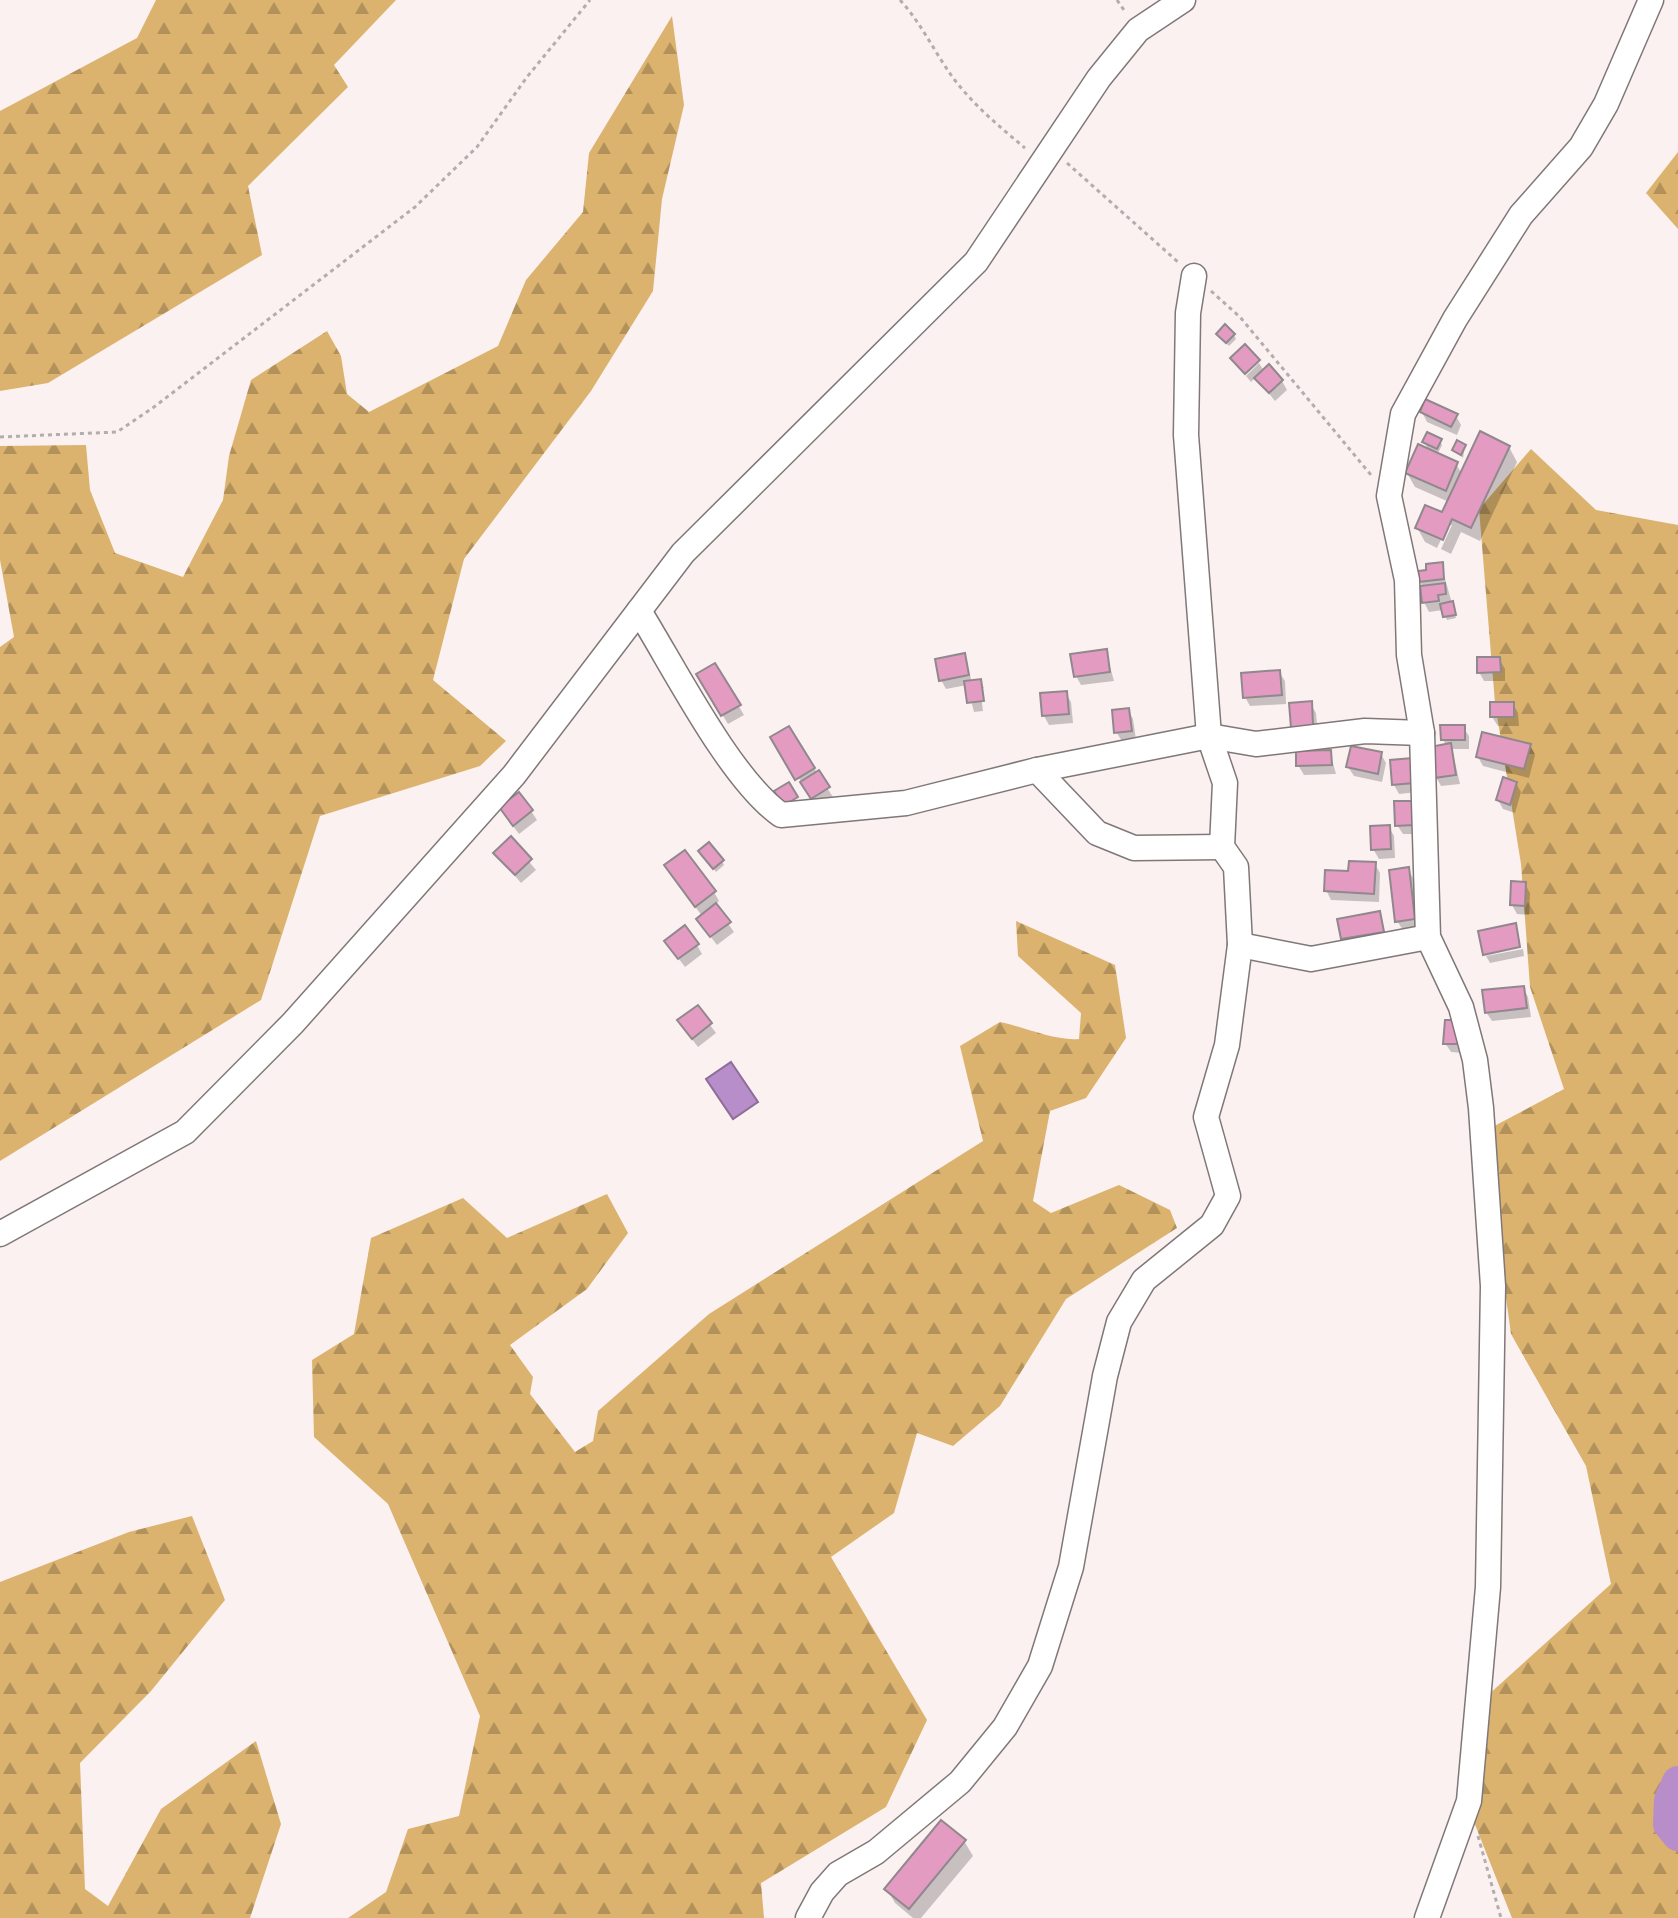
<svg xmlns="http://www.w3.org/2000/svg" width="1678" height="1918" viewBox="0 0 1678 1918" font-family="Lora,serif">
<defs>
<pattern id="forest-firs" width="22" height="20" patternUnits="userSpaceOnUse" patternTransform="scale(2)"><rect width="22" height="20" fill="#dbb36e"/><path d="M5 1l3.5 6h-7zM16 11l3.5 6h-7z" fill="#b2915a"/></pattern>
</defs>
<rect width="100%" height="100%" fill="#fbf1f1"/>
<g fill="url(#forest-firs)">
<polygon points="156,0 396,0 334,65 348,87 248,186 262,255 48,383 0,391 0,111 137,38"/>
<polygon points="672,16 684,105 662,199 653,291 591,391 464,559 433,680 506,741 480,766 320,816 261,1000 0,1161 0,647 14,637 0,560 0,446 86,445 90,490 115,553 183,577 223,500 229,456 251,380 327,331 341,356 347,394 369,412 498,346 526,280 583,212 589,153"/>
<polygon points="1678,152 1678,229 1646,193"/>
<polygon points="1531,449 1596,510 1678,525 1678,1918 1512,1918 1474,1822 1477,1705 1611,1584 1586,1466 1511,1334 1483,1132 1564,1089 1530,987 1521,864 1495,703 1479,509"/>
<path d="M1016,921L1115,965L1126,1038L1086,1098L1050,1111L1033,1201L1051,1213L1119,1185L1170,1210L1177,1228L1066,1299L1000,1406L953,1446L917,1433L894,1513L831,1557L927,1720L886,1807L761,1883L764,1918H348L386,1892L408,1829L459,1816L480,1716L388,1504L314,1437L312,1360L354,1334L371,1238L463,1198L507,1238L607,1194L628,1233L587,1289L510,1345L533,1377L530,1394L575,1452L593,1441L598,1411L709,1314L983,1141L960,1046L1000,1022C1025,1027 1054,1041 1079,1039L1081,1013L1018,956Z"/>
<polygon points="192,1516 225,1600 151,1691 80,1763 85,1889 108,1906 161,1809 256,1741 281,1824 250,1918 0,1918 0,1582 129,1532"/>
</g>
<polygon fill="#b78dca" stroke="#8c6e98" stroke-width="2" points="731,1062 758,1102 733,1119 706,1079"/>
<g fill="#0003">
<polygon points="1234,335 1236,339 1229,346 1221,338"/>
<polygon points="1259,363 1264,371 1282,381 1287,390 1275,401 1256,377 1251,382 1246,376"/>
<polygon points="1422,412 1456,416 1461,425 1457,435 1427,422"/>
<polygon points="1440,441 1442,445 1437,455 1456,464 1462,474 1509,447 1517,462 1480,541 1461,532 1451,554 1441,549 1452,525 1448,525 1437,548 1425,542 1417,527 1443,515 1449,502 1415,487 1407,473 1429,451 1424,442"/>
<polygon points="1465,446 1463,458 1454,450"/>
<polygon points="1441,564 1456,618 1447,620 1443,610 1429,612 1424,602 1421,582"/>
<polygon points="1106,652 1114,681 1081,685 1076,676"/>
<polygon points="964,655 972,682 980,681 984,688 980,688 983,711 974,712 967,685 946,689 941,680"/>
<polygon points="1499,659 1505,669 1505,681 1484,681 1479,672"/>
<polygon points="714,665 744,715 728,724 698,675"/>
<polygon points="1279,672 1285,681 1286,704 1250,706 1245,697"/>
<polygon points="1066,693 1071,702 1073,723 1049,725 1044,716"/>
<polygon points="1310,703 1316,713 1318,735 1299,736"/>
<polygon points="1513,704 1518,713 1519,726 1498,726 1492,717"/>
<polygon points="1128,710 1133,719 1136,740 1122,741 1116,732"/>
<polygon points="1463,727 1469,736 1469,749 1452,749 1460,784 1441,786 1436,777 1447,746 1443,740"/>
<polygon points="788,728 833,797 818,807 772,738"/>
<polygon points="1530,745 1535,755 1529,778 1483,766 1478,757"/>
<polygon points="1330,752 1336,774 1304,775 1298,765"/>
<polygon points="1381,754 1386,763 1382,782 1354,776 1348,767"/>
<polygon points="1411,761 1418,792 1399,794 1394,785"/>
<polygon points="1516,783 1521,792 1515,813 1503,809 1498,800"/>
<polygon points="531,811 537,820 519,834 506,817"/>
<polygon points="1418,812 1419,834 1403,834 1397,825"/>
<polygon points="1389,827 1394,836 1395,858 1379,859 1373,849"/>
<polygon points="510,839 536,870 521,883 496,853"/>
<polygon points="703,855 722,861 724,865 716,872"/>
<polygon points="1375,864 1380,873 1379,902 1331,900 1326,890 1350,873"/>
<polygon points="1408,869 1413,878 1419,928 1403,930 1397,921"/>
<polygon points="672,875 714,892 719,901 715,905 734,932 717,945 704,928 702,916"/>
<polygon points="1525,884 1530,893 1529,915 1517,914 1512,905"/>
<polygon points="1379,914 1388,941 1348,948 1339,921"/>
<polygon points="697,945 702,954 685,967 672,950"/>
<polygon points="1523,949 1524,956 1490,963 1486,956"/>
<polygon points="1523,988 1528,997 1531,1017 1492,1021 1486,1012"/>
<polygon points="697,1007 716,1033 698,1047 685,1030"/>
<polygon points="1458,1022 1463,1053 1451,1052 1445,1043"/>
<polygon points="964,1841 973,1856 921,1918 913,1918 895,1903 887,1889"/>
</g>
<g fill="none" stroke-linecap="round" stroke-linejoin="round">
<polyline stroke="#b78dca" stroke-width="32" points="1678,1782 1670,1800 1669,1824 1678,1835"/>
</g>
<g fill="#e39bc2" stroke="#90888c" stroke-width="2">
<polygon points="1225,324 1235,334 1226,343 1216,334"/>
<polygon points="1245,344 1260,360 1245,374 1230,358"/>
<polygon points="1269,364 1283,380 1269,393 1254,378"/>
<polygon points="1425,399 1458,414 1451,427 1420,412"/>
<polygon points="1480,431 1510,446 1471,528 1452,519 1443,540 1415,528 1425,505 1442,512"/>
<polygon points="1427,432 1442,439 1437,449 1422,442"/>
<polygon points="1457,440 1466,445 1461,455 1452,450"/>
<polygon points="1418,444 1458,462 1446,491 1405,473"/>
<polygon points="1443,562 1444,579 1419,582 1418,571 1426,570 1426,564"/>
<polygon points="1445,583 1446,594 1438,595 1439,601 1422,603 1420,586"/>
<polygon points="1453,601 1456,615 1443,617 1440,604"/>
<polygon points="1107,649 1110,672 1074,677 1070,654"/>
<polygon points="965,653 969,675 939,681 935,659"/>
<polygon points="1477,657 1500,657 1501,672 1477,673"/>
<polygon points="715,663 741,705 721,716 696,674"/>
<polygon points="1280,670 1282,695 1243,698 1241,673"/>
<polygon points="981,679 984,701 967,703 964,681"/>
<polygon points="1067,691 1069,714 1042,716 1040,693"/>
<polygon points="1312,701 1313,726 1291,728 1289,703"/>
<rect x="1490" y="702" width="24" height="15"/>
<polygon points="1129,708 1132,731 1114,733 1112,710"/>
<polygon points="1440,725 1465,725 1465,740 1441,740"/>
<polygon points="789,726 815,768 795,780 770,737"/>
<polygon points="1482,732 1531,744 1524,769 1476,757"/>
<polygon points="1451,743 1456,775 1434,778 1430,747"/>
<polygon points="1351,746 1382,752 1378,774 1346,767"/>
<polygon points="1331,750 1332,765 1296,766 1296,751"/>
<polygon points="1412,758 1414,783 1392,785 1390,760"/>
<polygon points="819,770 830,787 811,799 800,782"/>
<polygon points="1503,777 1517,782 1510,805 1496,800"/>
<polygon points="789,782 798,797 783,806 774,791"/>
<polygon points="519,792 533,810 513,826 499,807"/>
<polygon points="1394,801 1414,801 1415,825 1395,826"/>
<polygon points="1390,825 1391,849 1371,850 1370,826"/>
<polygon points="511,836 532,859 515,875 493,853"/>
<polygon points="709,842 724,860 713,869 698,851"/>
<polygon points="685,850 716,891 695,907 664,865"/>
<polygon points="1349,861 1376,862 1374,894 1324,891 1325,870 1348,871"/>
<polygon points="1409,867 1415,919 1395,922 1389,870"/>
<polygon points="1511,881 1526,882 1525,906 1510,905"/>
<polygon points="716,903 731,922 710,937 696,919"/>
<polygon points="1380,911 1384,932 1341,939 1337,919"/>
<polygon points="1516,923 1520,947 1483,955 1478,931"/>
<polygon points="685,925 699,944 678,959 664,941"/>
<polygon points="1524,986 1527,1008 1485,1013 1482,990"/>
<polygon points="698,1005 712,1023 692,1039 677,1020"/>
<polygon points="1445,1020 1460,1020 1458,1044 1443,1044"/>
<polygon points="941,1820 966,1840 909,1909 884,1889"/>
</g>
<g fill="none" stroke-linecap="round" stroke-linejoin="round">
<g stroke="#807878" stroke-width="27">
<g id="minor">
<path d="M639,611C674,667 730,779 781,815L906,803L1037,770L1209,736L1256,744L1365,731L1422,733"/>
<polyline points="1037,770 1097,833 1134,848 1222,847"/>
<polyline points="1240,945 1311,959 1428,937"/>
<polyline points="0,1234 185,1132 293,1023 514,775 683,553 976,262 1099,78 1138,30 1183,0"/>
<polyline points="808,1918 822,1892 838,1874 876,1852 960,1782 1005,1727 1040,1666 1071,1567 1105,1376 1119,1322 1144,1280 1212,1225 1228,1196 1206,1117 1227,1045 1240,945 1236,867 1222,847 1225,783 1209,736 1186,435 1188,313 1194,276"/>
<polyline points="1427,1918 1469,1801 1488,1587 1493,1286 1481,1108 1475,1060 1461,1007 1428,937 1422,733 1409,655 1407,580 1389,496 1403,414 1455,319 1521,215 1581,147 1606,104 1651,0"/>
</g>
</g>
<g stroke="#b4adad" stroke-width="3" stroke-dasharray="4 4" stroke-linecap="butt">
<path d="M900,0C923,25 936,56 957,83C977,108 1001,128 1025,148"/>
<polyline points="1117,0 1126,13"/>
<polyline points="1067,163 1178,262"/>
<polyline points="1211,291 1240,317 1371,475"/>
<polyline points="0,437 117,432 154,407 415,207 477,147 527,77 590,0"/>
<polyline points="1478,1836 1501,1918"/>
</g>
<use href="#minor" stroke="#fff" stroke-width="24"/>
</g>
</svg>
